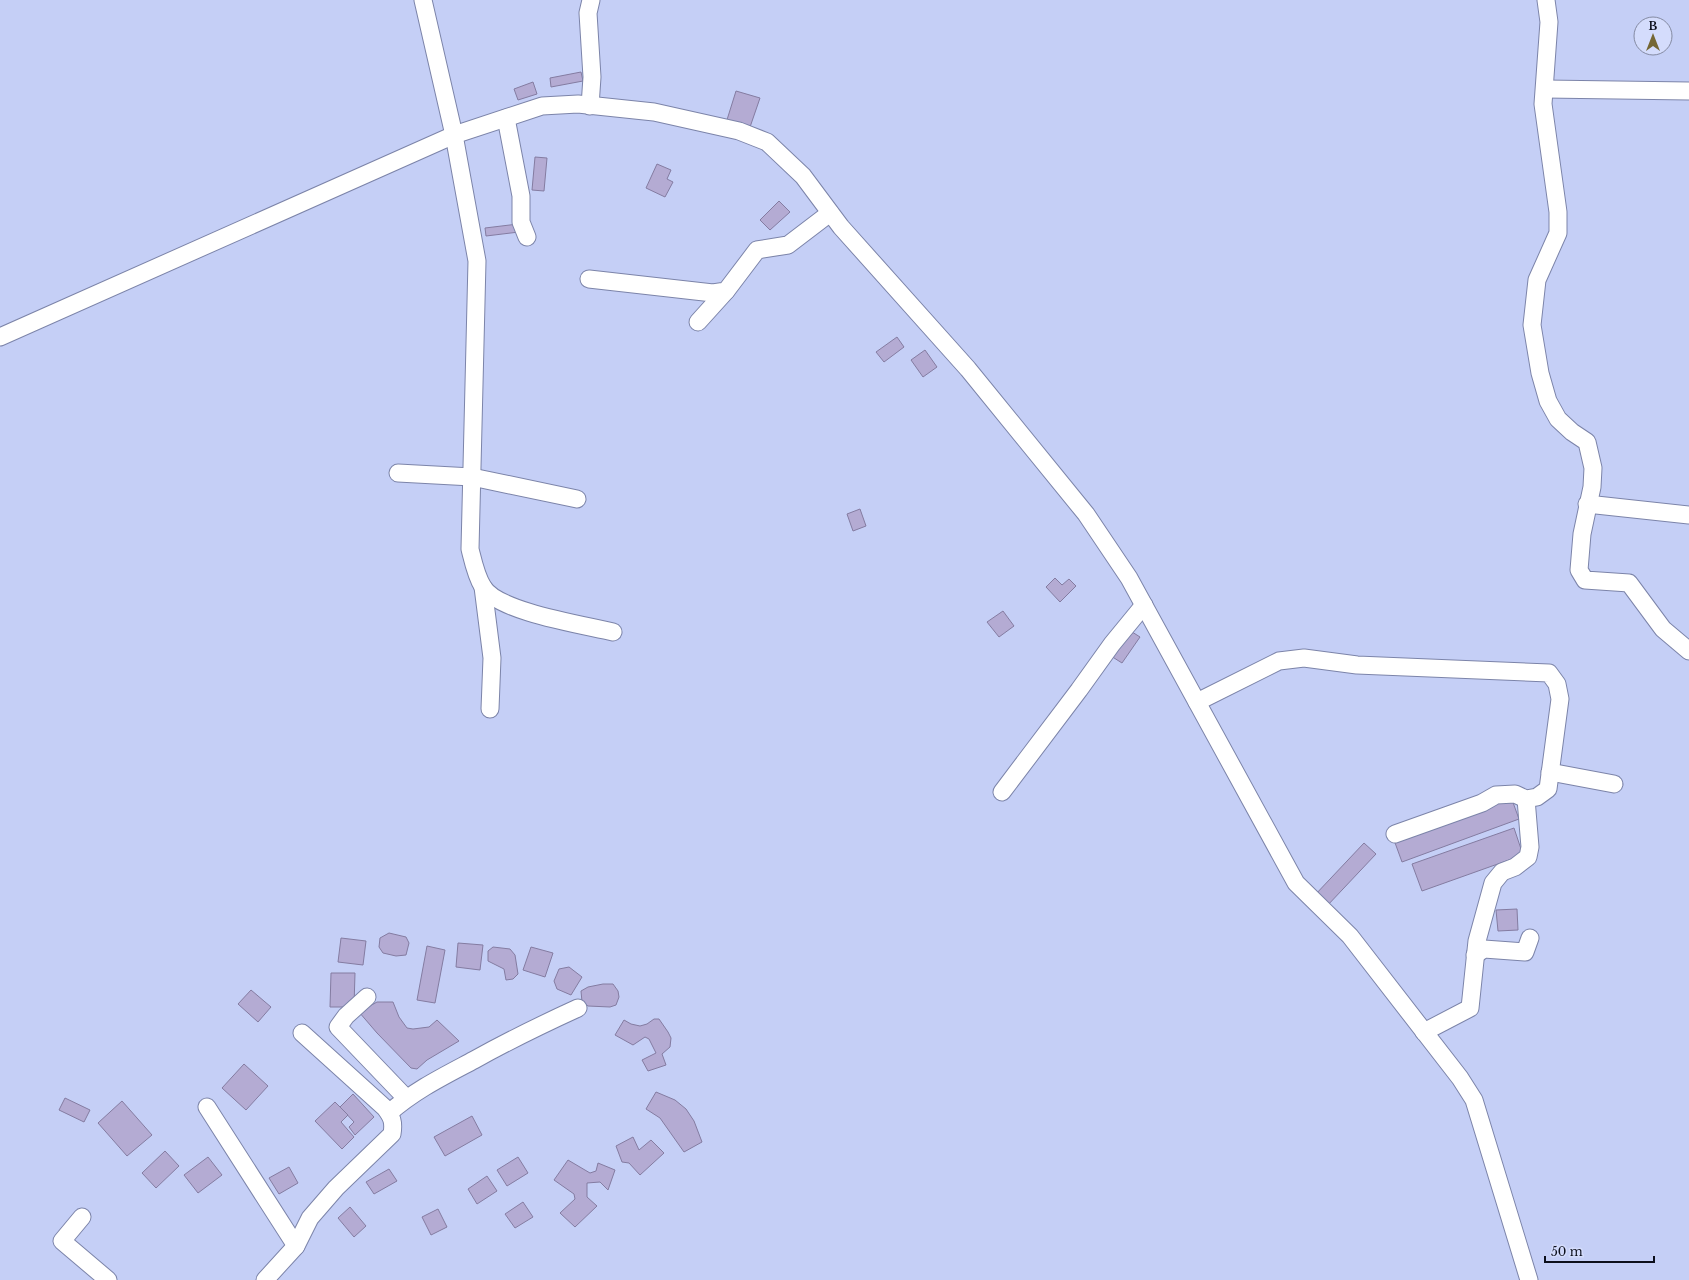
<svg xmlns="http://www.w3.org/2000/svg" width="1689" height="1280" viewBox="0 0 1689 1280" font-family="'Libre Baskerville',serif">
<rect width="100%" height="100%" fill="#c5cff6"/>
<g fill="#b4abd3" stroke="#847ca1">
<polygon points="581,72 583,81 551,87 550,78"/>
<polygon points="533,82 537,94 518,100 514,89"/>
<polygon points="736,91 760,98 749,130 726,123"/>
<polygon points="535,157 547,158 544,191 532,190"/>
<polygon points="657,164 671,170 667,179 673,182 665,197 646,188"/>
<polygon points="779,201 790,212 770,230 760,220"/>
<polygon points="518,224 519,232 486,236 485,228"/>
<polygon points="897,337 904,347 884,362 876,352"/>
<polygon points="925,350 937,367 923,377 911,360"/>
<polygon points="860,509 866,526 853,531 847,514"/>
<polygon points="1055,578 1062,585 1069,579 1076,586 1060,602 1046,587"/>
<polygon points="1003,611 1014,626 999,637 987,622"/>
<polygon points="1129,630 1140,637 1122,663 1111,656"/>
<polygon points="1511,797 1519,819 1402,862 1394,840"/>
<polygon points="1514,828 1523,855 1422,891 1412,864"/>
<polygon points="1364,843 1376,854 1326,907 1314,896"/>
<polygon points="1517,909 1518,930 1498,931 1496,910"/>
<polygon points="389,933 406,937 409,943 406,955 396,956 383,953 379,947 380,938"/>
<polygon points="341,938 366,941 363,965 338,962"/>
<polygon points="458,943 483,945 480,970 456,967"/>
<polygon points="427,946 445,950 435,1003 417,1000"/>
<polygon points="493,947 510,949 515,955 518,974 513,979 506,980 504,969 488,961 488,951"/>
<polygon points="531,947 553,953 545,977 523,970"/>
<polygon points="569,967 582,977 571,995 557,989 554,981 559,969"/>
<polygon points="331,973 355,973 354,1007 330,1007"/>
<polygon points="603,984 613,984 618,991 619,997 616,1005 610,1007 588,1006 582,1002 581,991 588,987"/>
<polygon points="251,990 271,1007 258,1022 238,1004"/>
<polygon points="377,1002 393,1002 399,1017 407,1028 413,1029 429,1027 437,1020 459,1041 427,1060 417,1069 411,1068 377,1033 359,1012"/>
<polygon points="654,1019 659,1019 668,1032 671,1038 670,1047 662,1054 666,1065 648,1071 642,1060 656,1053 649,1039 645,1037 633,1045 615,1035 624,1020 631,1024 640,1026 647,1024"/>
<polygon points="244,1064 268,1086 246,1110 222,1088"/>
<polygon points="656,1092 675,1100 686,1109 694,1121 702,1142 684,1152 660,1118 646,1109"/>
<polygon points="353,1094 374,1117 355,1135 349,1127 354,1122 340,1107"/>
<polygon points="65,1098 90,1110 84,1122 59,1110"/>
<polygon points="122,1101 152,1135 127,1156 98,1123"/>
<polygon points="335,1102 348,1115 341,1122 354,1137 342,1149 315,1121"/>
<polygon points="472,1116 482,1135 445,1156 434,1137"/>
<polygon points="633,1137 639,1150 651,1140 664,1153 640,1175 629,1163 622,1162 616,1146"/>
<polygon points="165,1151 179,1166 156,1188 142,1173"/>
<polygon points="208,1157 222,1175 198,1193 184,1175"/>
<polygon points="518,1157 528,1173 507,1186 497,1170"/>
<polygon points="568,1160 590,1173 596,1171 598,1163 615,1170 608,1190 600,1182 587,1183 587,1197 597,1206 575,1227 560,1213 575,1199 574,1194 554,1180"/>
<polygon points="289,1167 298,1183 279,1194 269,1178"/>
<polygon points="389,1169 397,1181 374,1194 366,1182"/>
<polygon points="487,1176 497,1191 477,1204 468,1189"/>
<polygon points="523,1202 533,1217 515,1228 505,1214"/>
<polygon points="350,1207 366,1226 354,1237 338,1218"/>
<polygon points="438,1209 447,1227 431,1235 422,1217"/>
</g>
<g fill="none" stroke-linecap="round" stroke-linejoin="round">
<g stroke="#7c84a9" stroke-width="19">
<g id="minor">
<path d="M423,0L454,135L477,261L470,549C473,561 476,576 483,587C498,612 584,625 613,632"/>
<polyline points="1546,0 1549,22 1543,104 1558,212 1558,233 1537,280 1532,325 1540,373 1548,401 1558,419 1572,432 1587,442 1593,468 1592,487 1582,534 1579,570 1585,580 1629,583 1663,629 1689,651"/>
<polyline points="1545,89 1689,91"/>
<polyline points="590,106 592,77 588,13 591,0"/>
<polyline points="506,118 521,196 521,222 527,237"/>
<polyline points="589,279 713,293 726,291 757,250 788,245 830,213"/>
<polyline points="698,322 726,291"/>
<polyline points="0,337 454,135 542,106 578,104 654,112 739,131 767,142 803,176 841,227 968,369 1086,514 1129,578 1296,883 1350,936 1460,1078 1474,1100 1529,1280"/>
<polyline points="398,473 472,477 577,499"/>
<polyline points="1587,504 1689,515"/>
<polyline points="483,587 492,658 490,709"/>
<polyline points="1197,702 1279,661 1304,658 1357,665 1549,673 1557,684 1560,699 1548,789 1537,797 1526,799 1515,794 1496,795 1482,803 1395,834"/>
<polyline points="1550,772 1614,784"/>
<polyline points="1002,792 1079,690 1112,644 1144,605"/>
<polyline points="1475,955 1484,949 1525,952 1530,938"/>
<polyline points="367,997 346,1016 338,1027 406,1098"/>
<polyline points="1424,1032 1470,1008 1477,941 1493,883 1502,872 1515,867 1528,857 1530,847 1526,799"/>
<path d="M207,1107L296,1246L310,1218L336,1188L392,1134C394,1122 392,1117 385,1108L302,1033"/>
<path d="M389,1113C415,1090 444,1076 474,1060C508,1041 543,1024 578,1008"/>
<polyline points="82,1217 62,1241 108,1280"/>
<polyline points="265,1280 296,1246"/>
</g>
</g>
<use href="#minor" stroke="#fff" stroke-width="17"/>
</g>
<g transform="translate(1653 36)"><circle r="19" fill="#d4dcfc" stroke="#848aa2"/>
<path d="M0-3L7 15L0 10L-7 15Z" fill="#756734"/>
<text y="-6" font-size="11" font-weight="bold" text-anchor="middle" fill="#0c0f1c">B</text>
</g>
<path d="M1545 1256v6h109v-6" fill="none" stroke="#0c0f1c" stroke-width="2"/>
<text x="1551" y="1256" font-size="12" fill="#0c0f1c" stroke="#d4dcfc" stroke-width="3" paint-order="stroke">50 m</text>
</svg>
